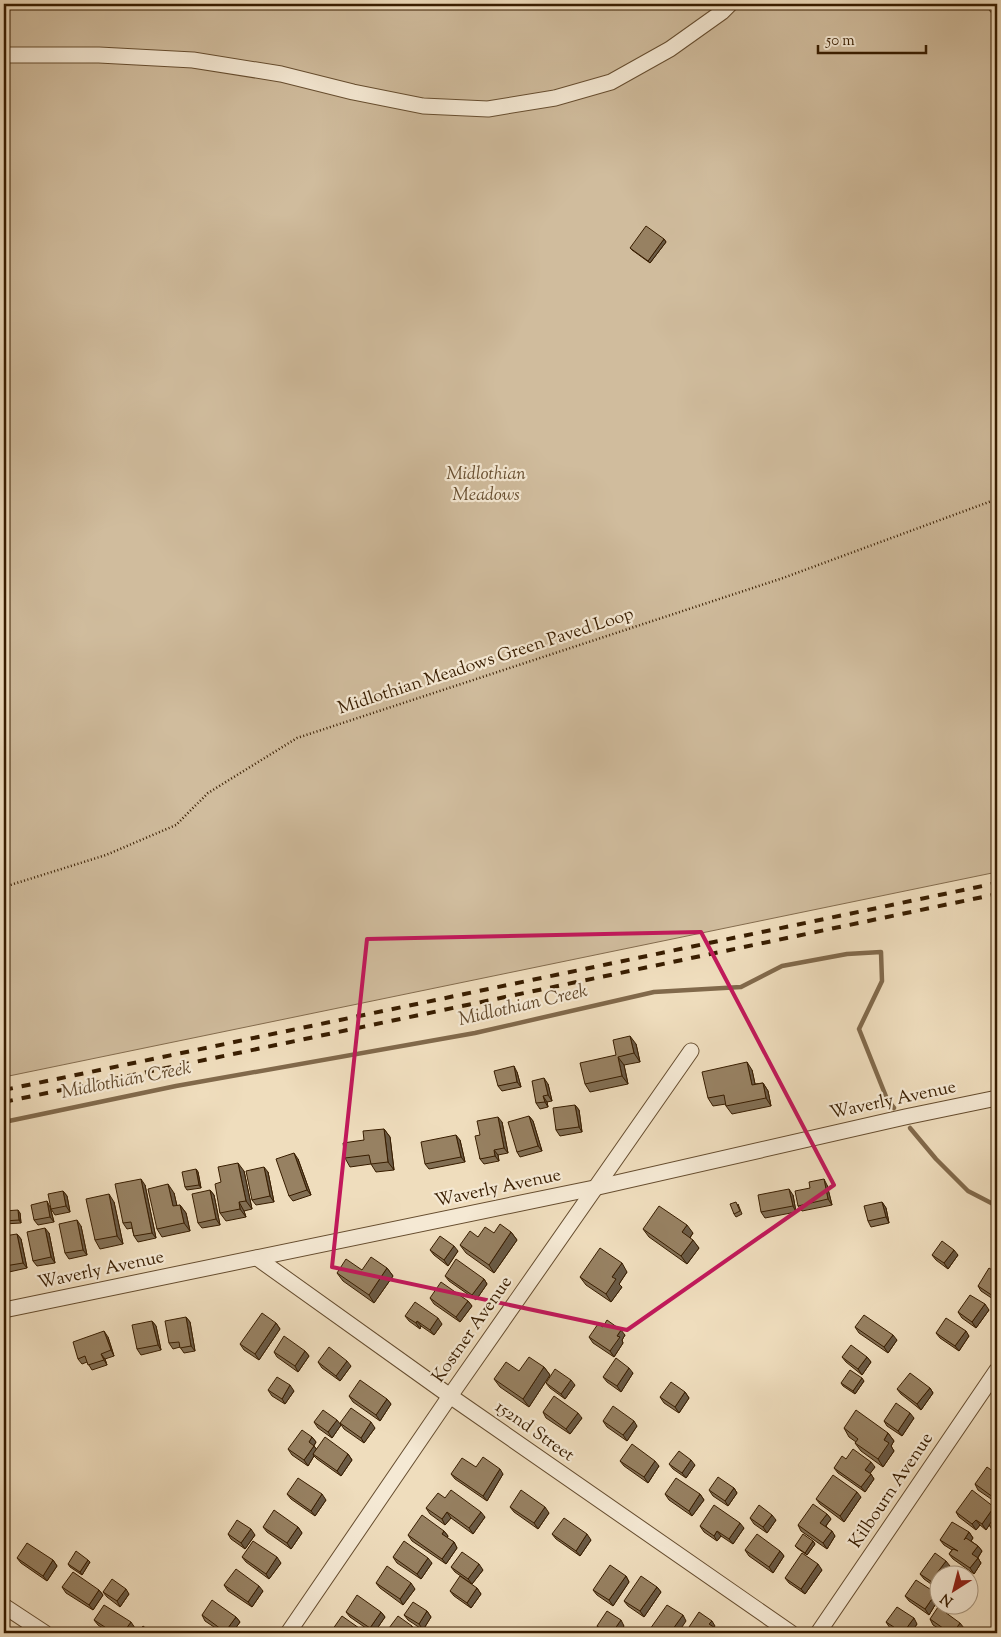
<svg xmlns="http://www.w3.org/2000/svg" width="1001" height="1637" viewBox="0 0 1001 1637" font-family="'Sorts Mill Goudy',serif">
<rect width="100%" height="100%" fill="#efddbd"/>
<filter id="stains"><feTurbulence type="fractalNoise" baseFrequency=".004" numOctaves="4"/><feColorMatrix values="0 0 0 0 .2 0 0 0 0 .09 0 0 0 0 .02 0 0 0 .5 -.17"/></filter>
<radialGradient id="worn" r=".72"><stop offset=".6" stop-color="#630" stop-opacity="0"/><stop offset="1" stop-color="#630" stop-opacity=".3"/></radialGradient>
<polygon fill="#d0bc9d" stroke="#846c4e" points="4,4 997,4 997,872 4,1077"/>
<g fill="none" stroke-linecap="round" stroke-linejoin="round">
<g stroke="#81694b" stroke-width="4.5">
<polyline points="4,1122 176,1086 475,1033 654,992 741,987 782,966 847,954 881,952 882,981 859,1029 887,1099 894,1108"/>
<polyline points="910,1128 936,1159 968,1191 997,1206"/>
</g>
<g stroke="#664d2f" stroke-width="17">
<g id="minor">
<polyline points="995,4 997,7"/>
<polyline points="4,55 99,55 193,60 281,74 353,92 423,106 488,109 555,98 611,82 670,49 722,12 730,4"/>
<polyline points="257,1258 450,1396 791,1633"/>
<polyline points="4,1310 594,1188 905,1117 997,1098"/>
<polyline points="4,1606 45,1633"/>
<polyline points="288,1633 450,1396 691,1051"/>
<polyline points="818,1633 997,1370"/>
</g>
</g>
<polyline stroke="#381d00" stroke-width="2.5" stroke-dasharray="1 2.5" stroke-linecap="butt" points="4,887 106,855 176,825 208,793 297,738 783,578 997,499"/>
<use href="#minor" stroke="#f5e9d4" stroke-width="15"/>
<g stroke="#381d00" stroke-width="4" stroke-dasharray="9 9" stroke-linecap="butt">
<polyline points="4,1090 997,883"/>
<polyline points="4,1102 997,894"/>
</g>
</g>
<g fill="#826f54" stroke="#381d00">
<polygon points="664,239 666,242 650,263 632,250 630,248"/>
<polygon points="636,1044 640,1062 624,1065 628,1084 590,1092 585,1084 616,1055"/>
<polygon points="752,1070 755,1084 763,1083 768,1091 771,1106 732,1114 726,1106 726,1104 713,1106 708,1098"/>
<polygon points="517,1072 521,1087 502,1091 498,1086"/>
<polygon points="548,1084 552,1101 547,1102 548,1107 540,1109 536,1103"/>
<polygon points="575,1105 579,1110 582,1132 560,1136 556,1130"/>
<polygon points="529,1116 533,1121 542,1151 520,1157 517,1152"/>
<polygon points="502,1122 508,1153 498,1155 499,1161 484,1164 480,1159 480,1135"/>
<polygon points="384,1129 390,1137 394,1170 376,1172 371,1164 350,1167 345,1158 364,1140"/>
<polygon points="460,1140 465,1162 429,1169 425,1164"/>
<polygon points="298,1159 311,1195 293,1201 289,1196"/>
<polygon points="196,1169 198,1172 201,1188 187,1190 185,1187"/>
<polygon points="244,1171 252,1209 244,1211 246,1217 226,1221 220,1213 221,1182"/>
<polygon points="268,1172 274,1202 256,1205 252,1200"/>
<polygon points="145,1185 156,1238 138,1242 134,1236 132,1228 127,1229 123,1223"/>
<polygon points="827,1185 832,1205 802,1211 798,1206 810,1188"/>
<polygon points="210,1190 214,1195 220,1225 202,1228 198,1223"/>
<polygon points="63,1191 67,1196 70,1212 55,1215 51,1209"/>
<polygon points="174,1193 177,1206 180,1205 186,1213 190,1231 162,1237 157,1229"/>
<polygon points="793,1195 796,1212 765,1218 761,1212"/>
<polygon points="114,1202 123,1244 100,1249 95,1240"/>
<polygon points="882,1202 886,1208 889,1223 871,1227 868,1221"/>
<polygon points="738,1204 742,1214 736,1217 734,1214"/>
<polygon points="50,1207 54,1222 38,1225 34,1220"/>
<polygon points="4,1211 20,1213 21,1223 4,1224"/>
<polygon points="81,1226 87,1255 69,1259 65,1253"/>
<polygon points="643,1229 693,1233 690,1238 699,1248 687,1264 649,1237"/>
<polygon points="511,1232 517,1240 494,1273 466,1253 460,1245 478,1237 494,1233"/>
<polygon points="49,1233 55,1263 37,1266 33,1261"/>
<polygon points="17,1234 21,1239 27,1268 9,1272 5,1266"/>
<polygon points="430,1250 458,1251 448,1266 434,1255"/>
<polygon points="932,1255 958,1255 948,1269 936,1260"/>
<polygon points="387,1268 393,1276 374,1303 343,1281 337,1273"/>
<polygon points="627,1272 619,1284 622,1287 611,1302 586,1285 580,1277"/>
<polygon points="997,1273 997,1300 996,1301 981,1291 978,1286"/>
<polygon points="445,1276 484,1279 487,1284 476,1300 449,1281"/>
<polygon points="430,1298 468,1301 472,1306 460,1322 434,1304"/>
<polygon points="989,1310 976,1328 962,1318 958,1312"/>
<polygon points="405,1316 442,1324 434,1335 421,1326 420,1329 409,1321"/>
<polygon points="186,1317 190,1322 195,1351 184,1353 180,1347 173,1349 169,1343"/>
<polygon points="152,1321 156,1326 161,1350 141,1355 137,1349"/>
<polygon points="276,1323 280,1329 259,1360 244,1350 240,1344"/>
<polygon points="603,1327 625,1335 622,1340 623,1343 614,1357 593,1343 589,1337"/>
<polygon points="855,1327 897,1340 888,1353 859,1333"/>
<polygon points="936,1333 969,1336 959,1351 940,1338"/>
<polygon points="108,1337 114,1356 105,1359 107,1365 92,1370 87,1362 82,1364 78,1359"/>
<polygon points="305,1351 309,1356 298,1372 277,1357 274,1352"/>
<polygon points="842,1357 867,1357 871,1362 862,1375 846,1362"/>
<polygon points="318,1362 351,1366 340,1381 322,1368"/>
<polygon points="544,1367 550,1375 529,1407 500,1387 494,1379 519,1371"/>
<polygon points="633,1373 621,1392 607,1382 603,1377"/>
<polygon points="864,1381 855,1394 843,1386 841,1383"/>
<polygon points="546,1383 575,1385 565,1399 550,1388"/>
<polygon points="930,1388 933,1393 921,1410 901,1394 897,1389"/>
<polygon points="268,1390 294,1391 285,1404 272,1396"/>
<polygon points="685,1392 689,1398 679,1413 664,1403 660,1397"/>
<polygon points="349,1396 387,1399 391,1404 380,1421 353,1402"/>
<polygon points="543,1412 582,1418 570,1434 546,1418"/>
<polygon points="914,1418 902,1436 887,1426 884,1421"/>
<polygon points="603,1421 637,1426 627,1441 607,1427"/>
<polygon points="314,1422 341,1425 332,1438 318,1428"/>
<polygon points="340,1423 375,1428 364,1443 344,1429"/>
<polygon points="844,1428 888,1433 894,1441 891,1446 894,1451 883,1467 861,1451 855,1443 856,1442 849,1437"/>
<polygon points="312,1437 316,1442 314,1446 316,1449 348,1454 352,1460 341,1476 317,1459 314,1456 308,1466 292,1455 288,1449"/>
<polygon points="846,1459 875,1467 870,1473 874,1479 865,1492 838,1473 834,1468"/>
<polygon points="620,1461 659,1466 648,1483 624,1466"/>
<polygon points="669,1464 695,1465 686,1478 673,1469"/>
<polygon points="476,1467 503,1474 487,1501 455,1479 451,1474"/>
<polygon points="997,1474 997,1503 978,1490 975,1484"/>
<polygon points="734,1488 737,1493 728,1506 713,1496 709,1490"/>
<polygon points="287,1494 326,1500 315,1516 291,1499"/>
<polygon points="665,1494 700,1494 704,1500 692,1516 669,1500"/>
<polygon points="861,1497 844,1522 820,1504 816,1499"/>
<polygon points="445,1498 485,1517 473,1534 451,1518 445,1525 430,1514 426,1508"/>
<polygon points="510,1507 549,1513 538,1529 514,1512"/>
<polygon points="994,1507 997,1511 997,1534 993,1531 989,1525 986,1530 980,1525 976,1530 959,1517 956,1512"/>
<polygon points="827,1514 831,1519 826,1526 835,1536 827,1549 801,1531 798,1525"/>
<polygon points="750,1518 776,1520 767,1533 754,1524"/>
<polygon points="700,1526 744,1528 733,1544 721,1536 717,1541 704,1532"/>
<polygon points="263,1527 298,1527 302,1533 291,1549 267,1532"/>
<polygon points="444,1531 448,1536 447,1538 454,1542 457,1548 446,1564 412,1541 408,1535"/>
<polygon points="969,1532 973,1538 971,1541 978,1546 982,1551 978,1558 981,1563 974,1574 953,1559 949,1554 952,1550 944,1545 940,1540"/>
<polygon points="228,1534 255,1535 245,1549 231,1539"/>
<polygon points="552,1534 591,1540 580,1556 556,1539"/>
<polygon points="813,1541 815,1544 807,1555 797,1548 795,1546"/>
<polygon points="745,1550 780,1551 784,1556 773,1573 749,1556"/>
<polygon points="242,1557 281,1563 269,1579 246,1562"/>
<polygon points="393,1557 432,1563 421,1579 397,1563"/>
<polygon points="17,1558 53,1560 57,1566 47,1581 21,1563"/>
<polygon points="90,1562 82,1575 70,1567 68,1564"/>
<polygon points="950,1566 938,1574 938,1589 924,1579 920,1574"/>
<polygon points="451,1567 483,1570 472,1584 455,1572"/>
<polygon points="822,1570 805,1594 789,1583 785,1578"/>
<polygon points="626,1576 629,1582 613,1606 597,1595 593,1590"/>
<polygon points="376,1583 415,1589 403,1605 380,1588"/>
<polygon points="224,1585 263,1591 252,1607 228,1591"/>
<polygon points="62,1587 99,1590 103,1595 93,1610 66,1593"/>
<polygon points="657,1587 661,1592 644,1617 628,1606 624,1601"/>
<polygon points="477,1588 481,1594 471,1608 454,1596 450,1591"/>
<polygon points="103,1592 129,1594 120,1607 107,1597"/>
<polygon points="936,1593 938,1596 938,1600 929,1615 909,1601 905,1596"/>
<polygon points="427,1611 431,1617 423,1630 408,1620 404,1615"/>
<polygon points="346,1612 381,1612 385,1617 374,1633 373,1633 350,1617"/>
<polygon points="202,1615 236,1617 240,1622 232,1633 223,1633 205,1621"/>
<polygon points="930,1619 964,1628 960,1633 946,1633 933,1625"/>
<polygon points="94,1620 135,1628 131,1633 110,1633 98,1625"/>
<polygon points="886,1622 917,1624 911,1633 898,1633 890,1628"/>
<polygon points="597,1626 624,1626 619,1633 602,1633 600,1632"/>
</g>
<g fill="#6a5a45" stroke="#381d00">
<polygon points="664,239 666,242 650,263 648,261"/>
<polygon points="630,1036 636,1044 640,1062 634,1053"/>
<polygon points="618,1057 624,1065 628,1084 622,1076"/>
<polygon points="747,1062 752,1070 757,1093 752,1085"/>
<polygon points="514,1066 517,1072 521,1087 517,1082"/>
<polygon points="544,1078 548,1084 552,1101 548,1095"/>
<polygon points="763,1083 768,1091 771,1106 766,1098"/>
<polygon points="543,1096 547,1102 548,1107 545,1102"/>
<polygon points="575,1105 579,1110 582,1132 579,1127"/>
<polygon points="529,1116 533,1121 542,1151 538,1146"/>
<polygon points="498,1117 502,1122 508,1153 504,1148"/>
<polygon points="384,1129 390,1137 394,1170 388,1162"/>
<polygon points="456,1135 460,1140 465,1162 461,1157"/>
<polygon points="494,1150 498,1155 499,1161 495,1156"/>
<polygon points="294,1153 298,1159 311,1195 307,1190"/>
<polygon points="238,1163 244,1171 252,1209 246,1201"/>
<polygon points="264,1167 268,1172 274,1202 270,1196"/>
<polygon points="196,1169 198,1172 201,1188 199,1185"/>
<polygon points="141,1179 145,1185 156,1238 152,1233"/>
<polygon points="824,1179 827,1185 832,1205 828,1199"/>
<polygon points="168,1184 174,1193 179,1215 173,1206"/>
<polygon points="789,1189 793,1195 796,1212 793,1206"/>
<polygon points="210,1190 214,1195 220,1225 216,1219"/>
<polygon points="63,1191 67,1196 70,1212 66,1206"/>
<polygon points="109,1194 114,1202 123,1244 117,1236"/>
<polygon points="47,1201 50,1207 54,1222 50,1217"/>
<polygon points="239,1202 244,1211 246,1217 240,1209"/>
<polygon points="882,1202 886,1208 889,1223 886,1217"/>
<polygon points="180,1205 186,1213 190,1231 184,1223"/>
<polygon points="18,1210 20,1213 21,1223 19,1220"/>
<polygon points="77,1220 81,1226 87,1255 83,1250"/>
<polygon points="687,1225 693,1233 688,1240 682,1232"/>
<polygon points="45,1228 49,1233 55,1263 51,1257"/>
<polygon points="511,1232 517,1240 494,1273 489,1265"/>
<polygon points="17,1234 21,1239 27,1268 23,1263"/>
<polygon points="693,1240 699,1248 687,1264 681,1256"/>
<polygon points="454,1246 458,1251 448,1266 444,1260"/>
<polygon points="954,1250 958,1255 948,1269 944,1263"/>
<polygon points="622,1263 627,1272 619,1284 622,1287 611,1302 606,1294 612,1277"/>
<polygon points="387,1268 393,1276 374,1303 369,1295"/>
<polygon points="484,1279 487,1284 476,1300 472,1295"/>
<polygon points="997,1289 997,1300 996,1301 993,1296"/>
<polygon points="468,1301 472,1306 460,1322 456,1317"/>
<polygon points="985,1304 989,1310 976,1328 972,1322"/>
<polygon points="186,1317 190,1322 195,1351 191,1346"/>
<polygon points="438,1318 442,1324 434,1335 430,1330"/>
<polygon points="152,1321 156,1326 161,1350 158,1345"/>
<polygon points="417,1321 421,1326 420,1329 416,1323"/>
<polygon points="276,1323 280,1329 259,1360 255,1354"/>
<polygon points="621,1330 625,1335 622,1340 623,1343 614,1357 610,1351 617,1336"/>
<polygon points="104,1331 108,1337 114,1356 111,1350"/>
<polygon points="966,1331 969,1336 959,1351 955,1346"/>
<polygon points="893,1335 897,1340 888,1353 884,1347"/>
<polygon points="305,1351 309,1356 298,1372 295,1366"/>
<polygon points="101,1354 105,1359 107,1365 104,1360"/>
<polygon points="867,1357 871,1362 862,1375 858,1369"/>
<polygon points="347,1361 351,1366 340,1381 336,1376"/>
<polygon points="544,1367 550,1375 529,1407 523,1399"/>
<polygon points="629,1368 633,1373 621,1392 617,1386"/>
<polygon points="862,1378 864,1381 855,1394 853,1391"/>
<polygon points="571,1380 575,1385 565,1399 561,1394"/>
<polygon points="290,1385 294,1391 285,1404 282,1399"/>
<polygon points="930,1388 933,1393 921,1410 917,1404"/>
<polygon points="685,1392 689,1398 679,1413 675,1407"/>
<polygon points="387,1399 391,1404 380,1421 376,1415"/>
<polygon points="578,1413 582,1418 570,1434 566,1429"/>
<polygon points="910,1413 914,1418 902,1436 898,1431"/>
<polygon points="337,1420 341,1425 332,1438 328,1432"/>
<polygon points="634,1421 637,1426 627,1441 623,1435"/>
<polygon points="371,1422 375,1428 364,1443 361,1438"/>
<polygon points="888,1433 894,1441 891,1446 894,1451 883,1467 878,1459 884,1440"/>
<polygon points="312,1437 316,1442 312,1448 309,1442"/>
<polygon points="314,1446 318,1451 313,1454 314,1456 308,1466 304,1460"/>
<polygon points="348,1454 352,1460 341,1476 337,1471"/>
<polygon points="691,1460 695,1465 686,1478 682,1473"/>
<polygon points="655,1461 659,1466 648,1483 644,1477"/>
<polygon points="871,1462 875,1467 869,1475 865,1470"/>
<polygon points="500,1469 503,1474 487,1501 483,1496"/>
<polygon points="871,1474 874,1479 865,1492 861,1487"/>
<polygon points="734,1488 737,1493 728,1506 725,1501"/>
<polygon points="857,1492 861,1497 844,1522 840,1516"/>
<polygon points="322,1494 326,1500 315,1516 311,1511"/>
<polygon points="700,1494 704,1500 692,1516 689,1511"/>
<polygon points="545,1507 549,1513 538,1529 534,1523"/>
<polygon points="994,1507 997,1511 997,1514 986,1530 982,1524"/>
<polygon points="447,1512 451,1518 445,1525 442,1519"/>
<polygon points="481,1512 485,1517 473,1534 469,1528"/>
<polygon points="827,1514 831,1519 824,1528 820,1523"/>
<polygon points="772,1515 776,1520 767,1533 763,1527"/>
<polygon points="976,1520 980,1525 976,1530 972,1524"/>
<polygon points="740,1523 744,1528 733,1544 729,1539"/>
<polygon points="298,1527 302,1533 291,1549 287,1543"/>
<polygon points="251,1529 255,1535 245,1549 241,1543"/>
<polygon points="444,1531 448,1536 446,1540 442,1534"/>
<polygon points="717,1531 721,1536 717,1541 714,1536"/>
<polygon points="832,1531 835,1536 827,1549 823,1543"/>
<polygon points="969,1532 973,1538 968,1545 964,1540"/>
<polygon points="587,1534 591,1540 580,1556 576,1551"/>
<polygon points="813,1541 815,1544 807,1555 805,1553"/>
<polygon points="454,1542 457,1548 446,1564 442,1559"/>
<polygon points="978,1546 982,1551 976,1560 972,1554"/>
<polygon points="780,1551 784,1556 773,1573 769,1567"/>
<polygon points="277,1557 281,1563 269,1579 266,1574"/>
<polygon points="428,1558 432,1563 421,1579 417,1574"/>
<polygon points="978,1558 981,1563 974,1574 970,1568"/>
<polygon points="53,1560 57,1566 47,1581 43,1576"/>
<polygon points="88,1560 90,1562 82,1575 80,1572"/>
<polygon points="946,1561 950,1566 944,1574 938,1575 937,1573"/>
<polygon points="479,1564 483,1570 472,1584 468,1579"/>
<polygon points="818,1564 822,1570 805,1594 801,1589"/>
<polygon points="626,1576 629,1582 613,1606 609,1600"/>
<polygon points="411,1583 415,1589 403,1605 400,1599"/>
<polygon points="259,1586 263,1591 252,1607 248,1602"/>
<polygon points="657,1587 661,1592 644,1617 640,1611"/>
<polygon points="477,1588 481,1594 471,1608 467,1603"/>
<polygon points="126,1589 129,1594 120,1607 117,1601"/>
<polygon points="99,1590 103,1595 93,1610 89,1605"/>
<polygon points="936,1593 938,1596 938,1600 929,1615 925,1609"/>
<polygon points="427,1611 431,1617 423,1630 419,1624"/>
<polygon points="381,1612 385,1617 374,1633 373,1633 370,1628"/>
<polygon points="683,1615 686,1621 678,1633 670,1633"/>
<polygon points="236,1617 240,1622 232,1633 226,1633 225,1632"/>
<polygon points="914,1618 917,1624 911,1633 903,1633"/>
<polygon points="621,1620 624,1626 619,1633 612,1633"/>
<polygon points="712,1621 715,1626 713,1629 709,1624"/>
<polygon points="131,1622 135,1628 131,1633 123,1633"/>
<polygon points="960,1623 964,1628 960,1633 953,1633"/>
<polygon points="412,1626 415,1631 414,1633 406,1633"/>
</g>
<g fill="#978162" stroke="#381d00">
<polygon points="646,226 664,239 648,261 630,248"/>
<polygon points="630,1036 634,1053 618,1057 622,1076 585,1084 580,1063 616,1055 613,1040"/>
<polygon points="747,1062 752,1085 763,1083 766,1098 726,1106 724,1095 708,1098 702,1072"/>
<polygon points="514,1066 517,1082 498,1086 494,1071"/>
<polygon points="544,1078 548,1095 543,1096 545,1102 536,1103 532,1081"/>
<polygon points="575,1105 579,1127 556,1130 553,1108"/>
<polygon points="529,1116 538,1146 517,1152 508,1122"/>
<polygon points="498,1117 504,1148 494,1150 495,1156 480,1159 475,1136 480,1135 477,1121"/>
<polygon points="384,1129 388,1162 371,1164 369,1155 345,1158 343,1143 364,1140 363,1131"/>
<polygon points="456,1135 461,1157 425,1164 421,1142"/>
<polygon points="294,1153 307,1190 289,1196 276,1159"/>
<polygon points="238,1163 246,1201 239,1202 240,1209 220,1213 215,1184 221,1182 218,1167"/>
<polygon points="264,1167 270,1196 252,1200 246,1171"/>
<polygon points="196,1169 199,1185 185,1187 182,1172"/>
<polygon points="141,1179 152,1233 134,1236 131,1222 123,1223 115,1184"/>
<polygon points="824,1179 828,1199 798,1206 795,1191 810,1188 809,1182"/>
<polygon points="168,1184 173,1206 180,1205 184,1223 157,1229 148,1189"/>
<polygon points="789,1189 793,1206 761,1212 758,1195"/>
<polygon points="210,1190 216,1219 198,1223 192,1194"/>
<polygon points="63,1191 66,1206 51,1209 48,1194"/>
<polygon points="109,1194 117,1236 95,1240 86,1199"/>
<polygon points="47,1201 50,1217 34,1220 31,1205"/>
<polygon points="736,1202 740,1211 734,1214 730,1204"/>
<polygon points="882,1202 886,1217 868,1221 864,1206"/>
<polygon points="659,1206 687,1225 682,1232 693,1240 681,1256 643,1229"/>
<polygon points="18,1210 19,1220 4,1221 4,1211"/>
<polygon points="77,1220 83,1250 65,1253 59,1224"/>
<polygon points="500,1224 511,1232 489,1265 460,1245 470,1231 478,1237 485,1227 494,1233"/>
<polygon points="45,1228 51,1257 33,1261 27,1232"/>
<polygon points="17,1234 23,1263 5,1266 4,1260 4,1236"/>
<polygon points="440,1236 454,1246 444,1260 430,1250"/>
<polygon points="942,1241 954,1250 944,1263 932,1255"/>
<polygon points="600,1248 622,1263 612,1277 616,1279 606,1294 580,1277"/>
<polygon points="371,1257 387,1268 369,1295 337,1273 346,1259 362,1270"/>
<polygon points="456,1259 484,1279 472,1295 445,1276"/>
<polygon points="989,1268 997,1273 997,1289 993,1296 978,1286"/>
<polygon points="441,1282 468,1301 456,1317 430,1298"/>
<polygon points="970,1295 985,1304 972,1322 958,1312"/>
<polygon points="415,1302 438,1318 430,1330 417,1321 416,1323 405,1316"/>
<polygon points="262,1313 276,1323 255,1354 240,1344"/>
<polygon points="864,1315 893,1335 884,1347 855,1327"/>
<polygon points="186,1317 191,1346 180,1348 179,1342 169,1343 165,1321"/>
<polygon points="946,1318 966,1331 955,1346 936,1333"/>
<polygon points="607,1320 621,1330 617,1336 620,1337 610,1351 589,1337 598,1324 603,1327"/>
<polygon points="152,1321 158,1345 137,1349 132,1325"/>
<polygon points="104,1331 111,1350 101,1354 104,1360 88,1365 85,1356 78,1359 73,1342"/>
<polygon points="284,1336 305,1351 295,1366 274,1352"/>
<polygon points="851,1345 867,1357 858,1369 842,1357"/>
<polygon points="329,1347 347,1361 336,1376 318,1362"/>
<polygon points="529,1357 544,1367 523,1399 494,1379 506,1362 519,1371"/>
<polygon points="616,1358 629,1368 617,1386 603,1377"/>
<polygon points="555,1369 571,1380 561,1394 546,1383"/>
<polygon points="850,1370 862,1378 853,1391 841,1383"/>
<polygon points="910,1373 930,1388 917,1404 897,1389"/>
<polygon points="277,1377 290,1385 282,1399 268,1390"/>
<polygon points="360,1380 387,1399 376,1415 349,1396"/>
<polygon points="671,1382 685,1392 675,1407 660,1397"/>
<polygon points="554,1396 578,1413 566,1429 543,1412"/>
<polygon points="896,1403 910,1413 898,1431 884,1421"/>
<polygon points="613,1406 634,1421 623,1435 603,1421"/>
<polygon points="351,1408 371,1422 361,1438 340,1423"/>
<polygon points="323,1410 337,1420 328,1432 314,1422"/>
<polygon points="856,1410 888,1433 884,1440 889,1443 878,1459 855,1443 858,1439 844,1428"/>
<polygon points="302,1430 312,1437 309,1442 314,1446 304,1460 288,1449"/>
<polygon points="325,1437 348,1454 337,1471 313,1454"/>
<polygon points="632,1444 655,1461 644,1477 620,1461"/>
<polygon points="853,1449 871,1462 865,1470 871,1474 861,1487 834,1468 842,1456 846,1459"/>
<polygon points="679,1451 691,1460 682,1473 669,1464"/>
<polygon points="483,1457 500,1469 483,1496 451,1474 462,1458 476,1467"/>
<polygon points="987,1467 997,1474 997,1500 975,1484"/>
<polygon points="833,1475 857,1492 840,1516 816,1499"/>
<polygon points="718,1477 734,1488 725,1501 709,1490"/>
<polygon points="298,1478 322,1494 311,1511 287,1494"/>
<polygon points="676,1478 700,1494 689,1511 665,1494"/>
<polygon points="451,1490 481,1512 469,1528 447,1512 442,1519 426,1508 438,1493 445,1498"/>
<polygon points="521,1490 545,1507 534,1523 510,1507"/>
<polygon points="972,1490 994,1507 982,1524 976,1520 972,1524 956,1512"/>
<polygon points="813,1504 827,1514 820,1523 832,1531 823,1543 798,1525"/>
<polygon points="714,1505 740,1523 729,1539 717,1531 714,1536 700,1526"/>
<polygon points="759,1505 772,1515 763,1527 750,1518"/>
<polygon points="274,1510 298,1527 287,1543 263,1527"/>
<polygon points="997,1514 997,1531 989,1525"/>
<polygon points="422,1515 444,1531 442,1534 454,1542 442,1559 408,1535"/>
<polygon points="564,1518 587,1534 576,1551 552,1534"/>
<polygon points="237,1520 251,1529 241,1543 228,1534"/>
<polygon points="952,1522 969,1532 964,1540 966,1538 978,1546 972,1554 978,1558 970,1568 949,1554 953,1549 958,1551 940,1540"/>
<polygon points="757,1534 780,1551 769,1567 745,1550"/>
<polygon points="803,1534 813,1541 805,1553 795,1546"/>
<polygon points="253,1541 277,1557 266,1574 242,1557"/>
<polygon points="404,1541 428,1558 417,1574 393,1557"/>
<polygon points="27,1543 53,1560 43,1576 17,1558"/>
<polygon points="76,1551 88,1560 80,1572 68,1564"/>
<polygon points="462,1552 479,1564 468,1579 451,1567"/>
<polygon points="802,1553 818,1564 801,1589 785,1578"/>
<polygon points="935,1553 946,1561 937,1573 939,1574 938,1574 938,1586 920,1574"/>
<polygon points="610,1565 626,1576 609,1600 593,1590"/>
<polygon points="387,1566 411,1583 400,1599 376,1583"/>
<polygon points="236,1569 259,1586 248,1602 224,1585"/>
<polygon points="73,1572 99,1590 89,1605 62,1587"/>
<polygon points="460,1576 477,1588 467,1603 450,1591"/>
<polygon points="641,1576 657,1587 640,1611 624,1601"/>
<polygon points="112,1579 126,1589 117,1601 103,1592"/>
<polygon points="916,1580 936,1593 925,1609 905,1596"/>
<polygon points="357,1595 381,1612 370,1628 346,1612"/>
<polygon points="212,1600 236,1617 225,1632 202,1615"/>
<polygon points="413,1602 427,1611 419,1624 404,1615"/>
<polygon points="104,1605 131,1622 123,1633 114,1633 94,1620"/>
<polygon points="667,1605 683,1615 670,1633 656,1633 650,1629"/>
<polygon points="897,1607 914,1618 903,1633 886,1622"/>
<polygon points="938,1607 960,1623 953,1633 950,1633 930,1619"/>
<polygon points="607,1611 621,1620 612,1633 607,1633 597,1626"/>
<polygon points="699,1612 712,1621 709,1624 723,1633 685,1633"/>
<polygon points="342,1616 366,1633 330,1633"/>
<polygon points="398,1616 412,1626 406,1633 397,1633 389,1628"/>
<polygon points="143,1626 152,1633 138,1633"/>
</g>
<path fill="none" stroke="#c2185b" stroke-width="4" stroke-linejoin="round" d="M701,932L834,1185L627,1330L332,1267L367,939Z"/>
<g text-anchor="middle" dominant-baseline="central" stroke-width="4.5" stroke-linejoin="round" paint-order="stroke">
<g font-size="18" font-style="italic" fill="#664d2f" stroke="#f5e9d4">
<text x="486" y="475">Midlothian<tspan x="486" dy="21">Meadows</tspan></text>
</g>
<g font-size="18" fill="#381d00" stroke="#f5e9d4">
<text transform="translate(486 662) rotate(-18)">Midlothian Meadows Green Paved Loop</text>
<text transform="translate(893 1101) rotate(-12)">Waverly Avenue</text>
<text transform="translate(498 1189) rotate(-12)">Waverly Avenue</text>
<text transform="translate(101 1271) rotate(-12)">Waverly Avenue</text>
<text transform="translate(473 1330) rotate(-55)">Kostner Avenue</text>
<text transform="translate(534 1432) rotate(35)">152nd Street</text>
<text transform="translate(892 1491) rotate(-56)">Kilbourn Avenue</text>
</g>
<g font-size="19" font-style="italic" fill="#62492c" stroke="#f5e9d4">
<text transform="translate(523 1006) rotate(-13)">Midlothian Creek</text>
<text transform="translate(126 1081) rotate(-11)">Midlothian Creek</text>
</g>
</g>
<rect width="1001" height="1637" fill="none" stroke="#efddbd" stroke-width="20"/>
<rect x="5" y="5" width="991" height="1627" fill="none" stroke="#381d00" stroke-width="2.5"/>
<rect x="10" y="10" width="981" height="1617" fill="none" stroke="#381d00"/>
<g transform="translate(954 1590) rotate(216)"><circle r="24" fill="#f5e9d4" stroke="#a9977f"/>
<path d="M0-4L9 19L0 12L-9 19Z" fill="#8f2418"/>
<text y="-8" font-size="14" font-weight="bold" text-anchor="middle" fill="#381d00">N</text>
</g>
<path d="M818 45v8h108v-8" fill="none" stroke="#381d00" stroke-width="2.5"/>
<text x="826" y="45" font-size="15" fill="#381d00" stroke="#f5e9d4" stroke-width="4" paint-order="stroke">50 m</text>
<rect width="100%" height="100%" filter="url(#stains)"/>
<rect width="100%" height="100%" fill="url(#worn)"/>
</svg>
